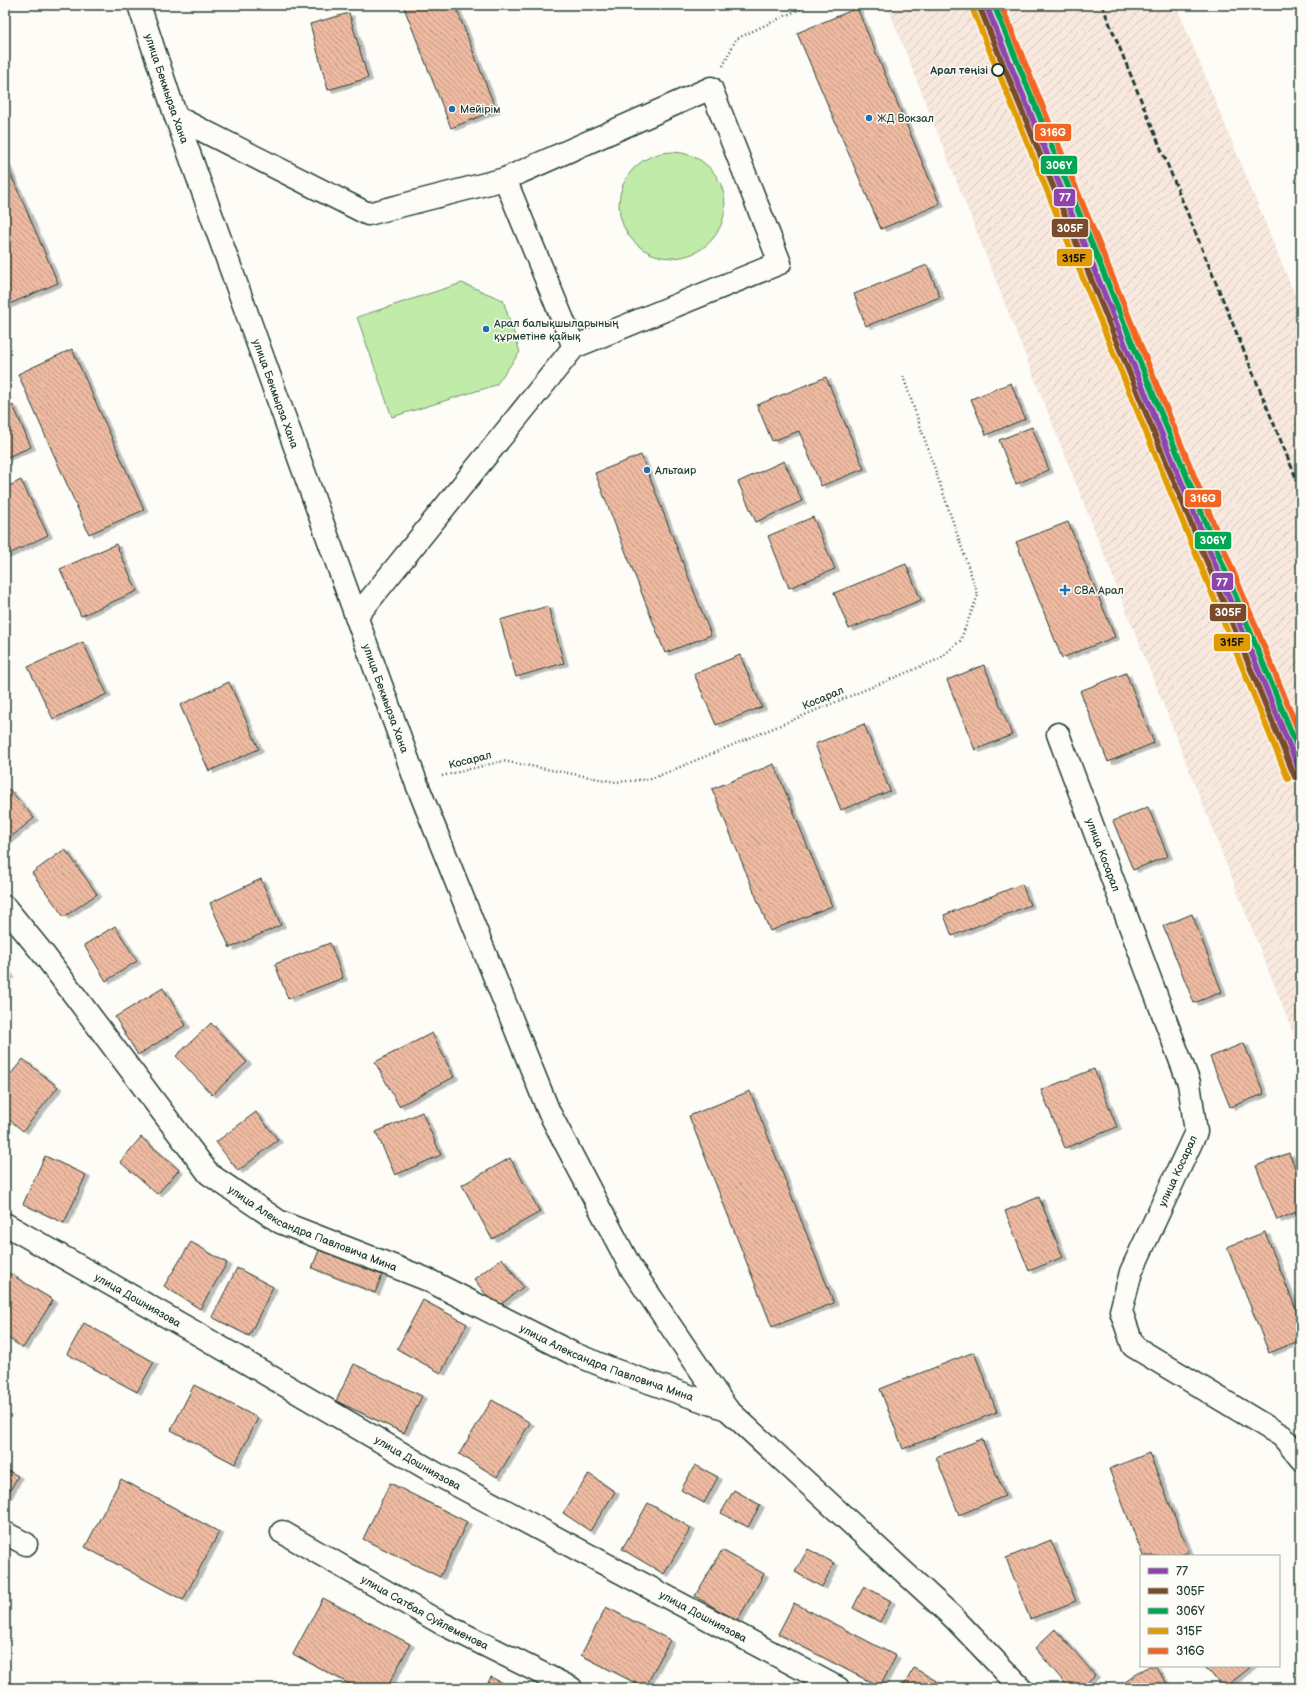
<svg xmlns="http://www.w3.org/2000/svg" width="1306" height="1693" viewBox="0 0 1306 1693" font-family="'Balsamiq Sans',sans-serif">
<defs>
<pattern id="industrial-furrows" width="10" height="10" patternUnits="userSpaceOnUse"><rect width="10" height="10" fill="#f8e8dd"/><path d="M-1 1l2-2M0 10L10 0M9 11l2-2" fill="none" stroke="#d4c8be"/></pattern>
<pattern id="building-back-hatch" width="6" height="6" patternUnits="userSpaceOnUse"><rect width="6" height="6" fill="#eebaa1"/><path d="M-1 5l2 2M0 0l6 6M5-1l2 2" fill="none" stroke="#c09884"/></pattern>
<filter id="shadow"><feDropShadow dx="4.5" dy="2.5" stdDeviation="0" flood-color="#0004"/></filter>
</defs>
<rect width="100%" height="100%" fill="#fdfcf7"/>
<filter id="ink" filterUnits="userSpaceOnUse"><feTurbulence type="fractalNoise" baseFrequency=".025" numOctaves="2"/><feDisplacementMap in="SourceGraphic" scale="8" xChannelSelector="R" yChannelSelector="G"/><feConvolveMatrix kernelMatrix="1 2 1 2 8 2 1 2 1" color-interpolation-filters="sRGB"/></filter>
<g filter="url(#ink)">
<polygon fill="url(#industrial-furrows)" points="887,5 1176,5 1301,310 1301,1053"/>
<g fill="#c1eba8" stroke="#70946e">
<circle cx="672" cy="205" r="53"/>
<polygon points="462,283 503,300 520,352 496,385 392,417 357,317"/>
</g>
<g fill="url(#building-back-hatch)" stroke="#1f3d34" filter="url(#shadow)">
<polygon points="403,5 455,5 496,110 451,128"/>
<polygon points="857,8 940,204 881,229 797,33"/>
<polygon points="349,13 368,78 328,90 310,24"/>
<polygon points="5,161 58,283 5,306"/>
<polygon points="927,265 940,297 866,326 854,294"/>
<polygon points="72,349 144,510 89,534 18,374"/>
<polygon points="826,377 864,469 821,486 799,431 772,441 757,405"/>
<polygon points="1011,383 1025,419 986,435 971,399"/>
<polygon points="13,405 31,447 5,458 5,409"/>
<polygon points="1032,427 1049,470 1016,484 999,440"/>
<polygon points="641,455 711,635 665,653 595,473"/>
<polygon points="784,461 802,501 756,522 738,482"/>
<polygon points="21,480 48,535 5,556 5,488"/>
<polygon points="813,517 835,569 789,588 768,536"/>
<polygon points="1068,522 1115,637 1062,658 1016,542"/>
<polygon points="116,544 137,591 81,616 60,569"/>
<polygon points="906,564 921,600 849,629 834,593"/>
<polygon points="548,606 564,663 516,677 500,620"/>
<polygon points="83,642 107,694 53,719 28,667"/>
<polygon points="740,655 762,707 716,725 694,674"/>
<polygon points="984,665 1012,735 975,750 947,680"/>
<polygon points="1126,673 1154,743 1108,762 1080,691"/>
<polygon points="229,682 259,749 209,771 180,705"/>
<polygon points="864,724 890,791 841,810 815,744"/>
<polygon points="774,764 832,906 770,931 712,789"/>
<polygon points="9,789 34,818 5,842 5,793"/>
<polygon points="1148,807 1168,856 1133,870 1113,821"/>
<polygon points="65,849 97,894 64,917 32,873"/>
<polygon points="261,879 281,925 230,948 210,903"/>
<polygon points="1022,884 1030,905 952,936 944,915"/>
<polygon points="1192,914 1222,992 1194,1003 1163,926"/>
<polygon points="115,926 137,961 106,981 84,945"/>
<polygon points="330,943 343,978 288,999 275,964"/>
<polygon points="5,968 10,975 5,979"/>
<polygon points="163,988 186,1025 138,1055 115,1017"/>
<polygon points="211,1023 247,1062 212,1095 176,1056"/>
<polygon points="432,1033 454,1077 399,1106 375,1062"/>
<polygon points="1244,1043 1264,1094 1230,1107 1210,1057"/>
<polygon points="23,1059 58,1087 23,1131 5,1116 5,1081"/>
<polygon points="1094,1069 1117,1127 1065,1148 1041,1090"/>
<polygon points="750,1091 834,1303 772,1327 689,1116"/>
<polygon points="256,1112 278,1140 238,1171 216,1142"/>
<polygon points="422,1112 441,1155 395,1175 376,1132"/>
<polygon points="141,1137 179,1170 157,1194 120,1162"/>
<polygon points="1289,1153 1301,1182 1301,1210 1277,1220 1256,1166"/>
<polygon points="45,1156 86,1175 64,1223 23,1204"/>
<polygon points="510,1158 540,1212 492,1239 462,1185"/>
<polygon points="1039,1197 1063,1257 1029,1271 1005,1211"/>
<polygon points="1265,1232 1301,1322 1301,1340 1269,1353 1227,1247"/>
<polygon points="191,1242 227,1263 200,1309 164,1286"/>
<polygon points="319,1250 382,1275 375,1293 312,1268"/>
<polygon points="502,1258 523,1287 496,1308 474,1279"/>
<polygon points="237,1268 273,1287 249,1336 212,1317"/>
<polygon points="7,1272 53,1300 23,1348 5,1336 5,1275"/>
<polygon points="423,1300 467,1324 441,1373 397,1349"/>
<polygon points="84,1323 154,1362 137,1392 67,1354"/>
<polygon points="974,1352 997,1412 903,1449 880,1389"/>
<polygon points="354,1364 422,1396 404,1433 336,1401"/>
<polygon points="194,1385 258,1418 235,1464 171,1430"/>
<polygon points="492,1400 530,1423 497,1477 459,1454"/>
<polygon points="982,1439 1005,1496 959,1515 936,1457"/>
<polygon points="1149,1453 1189,1552 1177,1556 1143,1556 1109,1469"/>
<polygon points="695,1465 718,1477 704,1503 681,1490"/>
<polygon points="5,1469 18,1476 5,1500"/>
<polygon points="589,1474 615,1492 590,1531 563,1513"/>
<polygon points="121,1479 219,1532 183,1600 85,1547"/>
<polygon points="390,1483 467,1522 440,1577 363,1539"/>
<polygon points="734,1490 760,1505 748,1527 721,1513"/>
<polygon points="648,1503 691,1528 664,1574 622,1549"/>
<polygon points="1051,1540 1076,1601 1030,1619 1006,1558"/>
<polygon points="808,1549 834,1563 822,1587 795,1572"/>
<polygon points="722,1550 764,1574 737,1621 695,1596"/>
<polygon points="864,1586 891,1601 880,1622 853,1608"/>
<polygon points="323,1598 410,1644 387,1688 357,1688 293,1654"/>
<polygon points="794,1603 896,1656 880,1687 778,1634"/>
<polygon points="606,1607 670,1640 645,1688 581,1655"/>
<polygon points="1055,1629 1095,1675 1081,1688 1069,1688 1035,1648"/>
<polygon points="1149,1666 1155,1666 1170,1688 1116,1688"/>
<polygon points="1205,1666 1252,1666 1224,1688 1223,1688"/>
<polygon points="914,1668 948,1688 902,1688"/>
<polygon points="491,1677 511,1688 485,1688"/>
</g>
<g fill="none" stroke-linecap="round" stroke-linejoin="round">
<g stroke="#1f3d34" stroke-width="25">
<g id="minor">
<path id="s1" d="M139,5L176,117L416,782L549,1112L631,1268L727,1409L954,1618L1021,1688"/>
<polyline points="176,117 368,214 505,179 711,88 780,263 574,347 356,617"/>
<polyline points="505,179 574,347"/>
<path id="s2" d="M1058,734L1189,1083L1196,1132L1131,1272L1121,1311L1133,1346L1282,1436L1301,1459"/>
<path id="s3" d="M5,907L45,956L209,1174L280,1222L426,1279L572,1353L614,1370L727,1409"/>
<path id="s4" d="M5,1224L196,1333L440,1476L838,1688"/>
<path id="s5" d="M282,1532L441,1623L571,1688"/>
<polyline points="5,1533 26,1544"/>
</g>
</g>
<g stroke="#1f3d34" stroke-width="2.5" stroke-dasharray="1 3" stroke-linecap="butt">
<polyline points="723,66 736,39 808,5"/>
<polyline points="442,776 503,761 616,782 651,779 939,659 960,641 978,595 903,376"/>
</g>
<use href="#minor" stroke="#fdfcf7" stroke-width="22"/>
<polyline stroke="#1f3d34" stroke-width="3" stroke-dasharray="6 3" stroke-linecap="butt" points="1102,5 1301,490"/>
<g stroke="#fdfcf7" stroke-width="9">
<polyline id="rail-1" points="986,5 1301,774"/>
</g>
<g stroke="#fdfcf7" stroke-width="9">
<polyline id="rail-2" points="980,8 1295,777"/>
</g>
<g stroke="#fdfcf7" stroke-width="9">
<polyline id="rail-3" points="994,5 1301,756"/>
</g>
<g stroke="#fdfcf7" stroke-width="9">
<polyline id="rail-4" points="973,10 1288,779"/>
</g>
<g stroke="#fdfcf7" stroke-width="9">
<polyline id="rail-5" points="1001,5 1301,737"/>
</g>
<use href="#rail-1" stroke="#8e44ad" stroke-width="6"/>
<use href="#rail-2" stroke="#7a4b2a" stroke-width="6"/>
<use href="#rail-3" stroke="#00a651" stroke-width="6"/>
<use href="#rail-4" stroke="#e19c05" stroke-width="6"/>
<use href="#rail-5" stroke="#f26522" stroke-width="6"/>
</g>
</g>
<circle fill="#fdfcf7" stroke="#1f3d34" stroke-width="2" cx="998" cy="70" r="6"/>
<g fill="#1f6fb2" stroke="#fdfcf7" stroke-width="1.5">
<circle cx="452" cy="109" r="4"/>
<circle cx="869" cy="118" r="4"/>
<circle cx="486" cy="329" r="4"/>
<circle cx="647" cy="470" r="4"/>
<path d="M1063 584h4v4h4v4h-4v4h-4v-4h-4v-4h4z"/>
</g>
<g text-anchor="middle" dominant-baseline="central" stroke-width="3" stroke-linejoin="round" paint-order="stroke">
<g font-size="11" font-weight="bold" fill="#1f3d34" stroke="#fdfcf7" text-anchor="end">
<text x="988" y="70">Арал теңізі</text>
</g>
<g font-size="11" fill="#1f3d34" stroke="#fdfcf7">
<text stroke="none"><textPath href="#s1" startOffset="88">улица Бекмырза Хана</textPath></text>
<text stroke="none"><textPath href="#s1" startOffset="412">улица Бекмырза Хана</textPath></text>
<text transform="translate(823 698) rotate(-23)">Косарал</text>
<text stroke="none"><textPath href="#s1" startOffset="736">улица Бекмырза Хана</textPath></text>
<text transform="translate(470 760) rotate(-14)">Косарал</text>
<text stroke="none"><textPath href="#s2" startOffset="129">улица Косарал</textPath></text>
<text transform="translate(1178 1171) rotate(-65)">улица Косарал</text>
<text stroke="none"><textPath href="#s3" startOffset="454">улица Александра Павловича Мина</textPath></text>
<text stroke="none"><textPath href="#s4" startOffset="153">улица Дошниязова</textPath></text>
<text stroke="none"><textPath href="#s3" startOffset="778">улица Александра Павловича Мина</textPath></text>
<text stroke="none"><textPath href="#s4" startOffset="477">улица Дошниязова</textPath></text>
<text stroke="none"><textPath href="#s5" startOffset="164">улица Сатбая Суйлеменова</textPath></text>
<text stroke="none"><textPath href="#s4" startOffset="801">улица Дошниязова</textPath></text>
</g>
<g font-size="11" fill="#1f3d34" stroke="#fdfcf7" text-anchor="start">
<text x="460" y="109">Мейірім</text>
<text x="877" y="118">ЖД Вокзал</text>
<text x="494" y="323">Арал балықшыларының<tspan x="494" dy="13">құрметіне қайық</tspan></text>
<text x="655" y="470">Альтаир</text>
<text x="1074" y="590">СВА Арал</text>
</g>
</g>
<g stroke="#fdfcf7" stroke-width="1.5">
<rect x="1034" y="123" width="38" height="19" rx="4" fill="#f26522"/>
<rect x="1040" y="155" width="38" height="20" rx="4" fill="#00a651"/>
<rect x="1053" y="188" width="23" height="19" rx="4" fill="#8e44ad"/>
<rect x="1051" y="218" width="38" height="20" rx="4" fill="#7a4b2a"/>
<rect x="1056" y="248" width="37" height="19" rx="4" fill="#e19c05"/>
<rect x="1184" y="489" width="38" height="19" rx="4" fill="#f26522"/>
<rect x="1194" y="531" width="38" height="19" rx="4" fill="#00a651"/>
<rect x="1211" y="572" width="23" height="19" rx="4" fill="#8e44ad"/>
<rect x="1209" y="603" width="38" height="19" rx="4" fill="#7a4b2a"/>
<rect x="1213" y="633" width="38" height="19" rx="4" fill="#e19c05"/>
</g>
<g font-size="11" text-anchor="middle" font-weight="bold" fill="#fff">
<text x="1053" y="136">316G</text>
<text x="1059" y="169">306Y</text>
<text x="1065" y="201">77</text>
<text x="1070" y="232">305F</text>
<text x="1203" y="502">316G</text>
<text x="1213" y="544">306Y</text>
<text x="1222" y="586">77</text>
<text x="1228" y="616">305F</text>
</g>
<g font-size="11" text-anchor="middle" font-weight="bold" fill="#111">
<text x="1074" y="262">315F</text>
<text x="1232" y="646">315F</text>
</g>
<rect width="1306" height="1693" fill="none" stroke="#fdfcf7" stroke-width="20"/>
<rect x="10" y="10" width="1286" height="1673" fill="none" stroke="#1f3d34" stroke-width="1.5" filter="url(#ink)"/>
<rect x="1140" y="1555" width="140" height="112" fill="#fdfcf7" stroke="#a4b0a9"/>
<rect x="1148" y="1568" width="20" height="6" fill="#8e44ad" stroke="#a4b0a9"/>
<text x="1176" y="1575" font-size="12" fill="#1f3d34">77</text>
<rect x="1148" y="1588" width="20" height="6" fill="#7a4b2a" stroke="#a4b0a9"/>
<text x="1176" y="1595" font-size="12" fill="#1f3d34">305F</text>
<rect x="1148" y="1608" width="20" height="6" fill="#00a651" stroke="#a4b0a9"/>
<text x="1176" y="1615" font-size="12" fill="#1f3d34">306Y</text>
<rect x="1148" y="1628" width="20" height="6" fill="#e19c05" stroke="#a4b0a9"/>
<text x="1176" y="1635" font-size="12" fill="#1f3d34">315F</text>
<rect x="1148" y="1648" width="20" height="6" fill="#f26522" stroke="#a4b0a9"/>
<text x="1176" y="1655" font-size="12" fill="#1f3d34">316G</text>
</svg>
